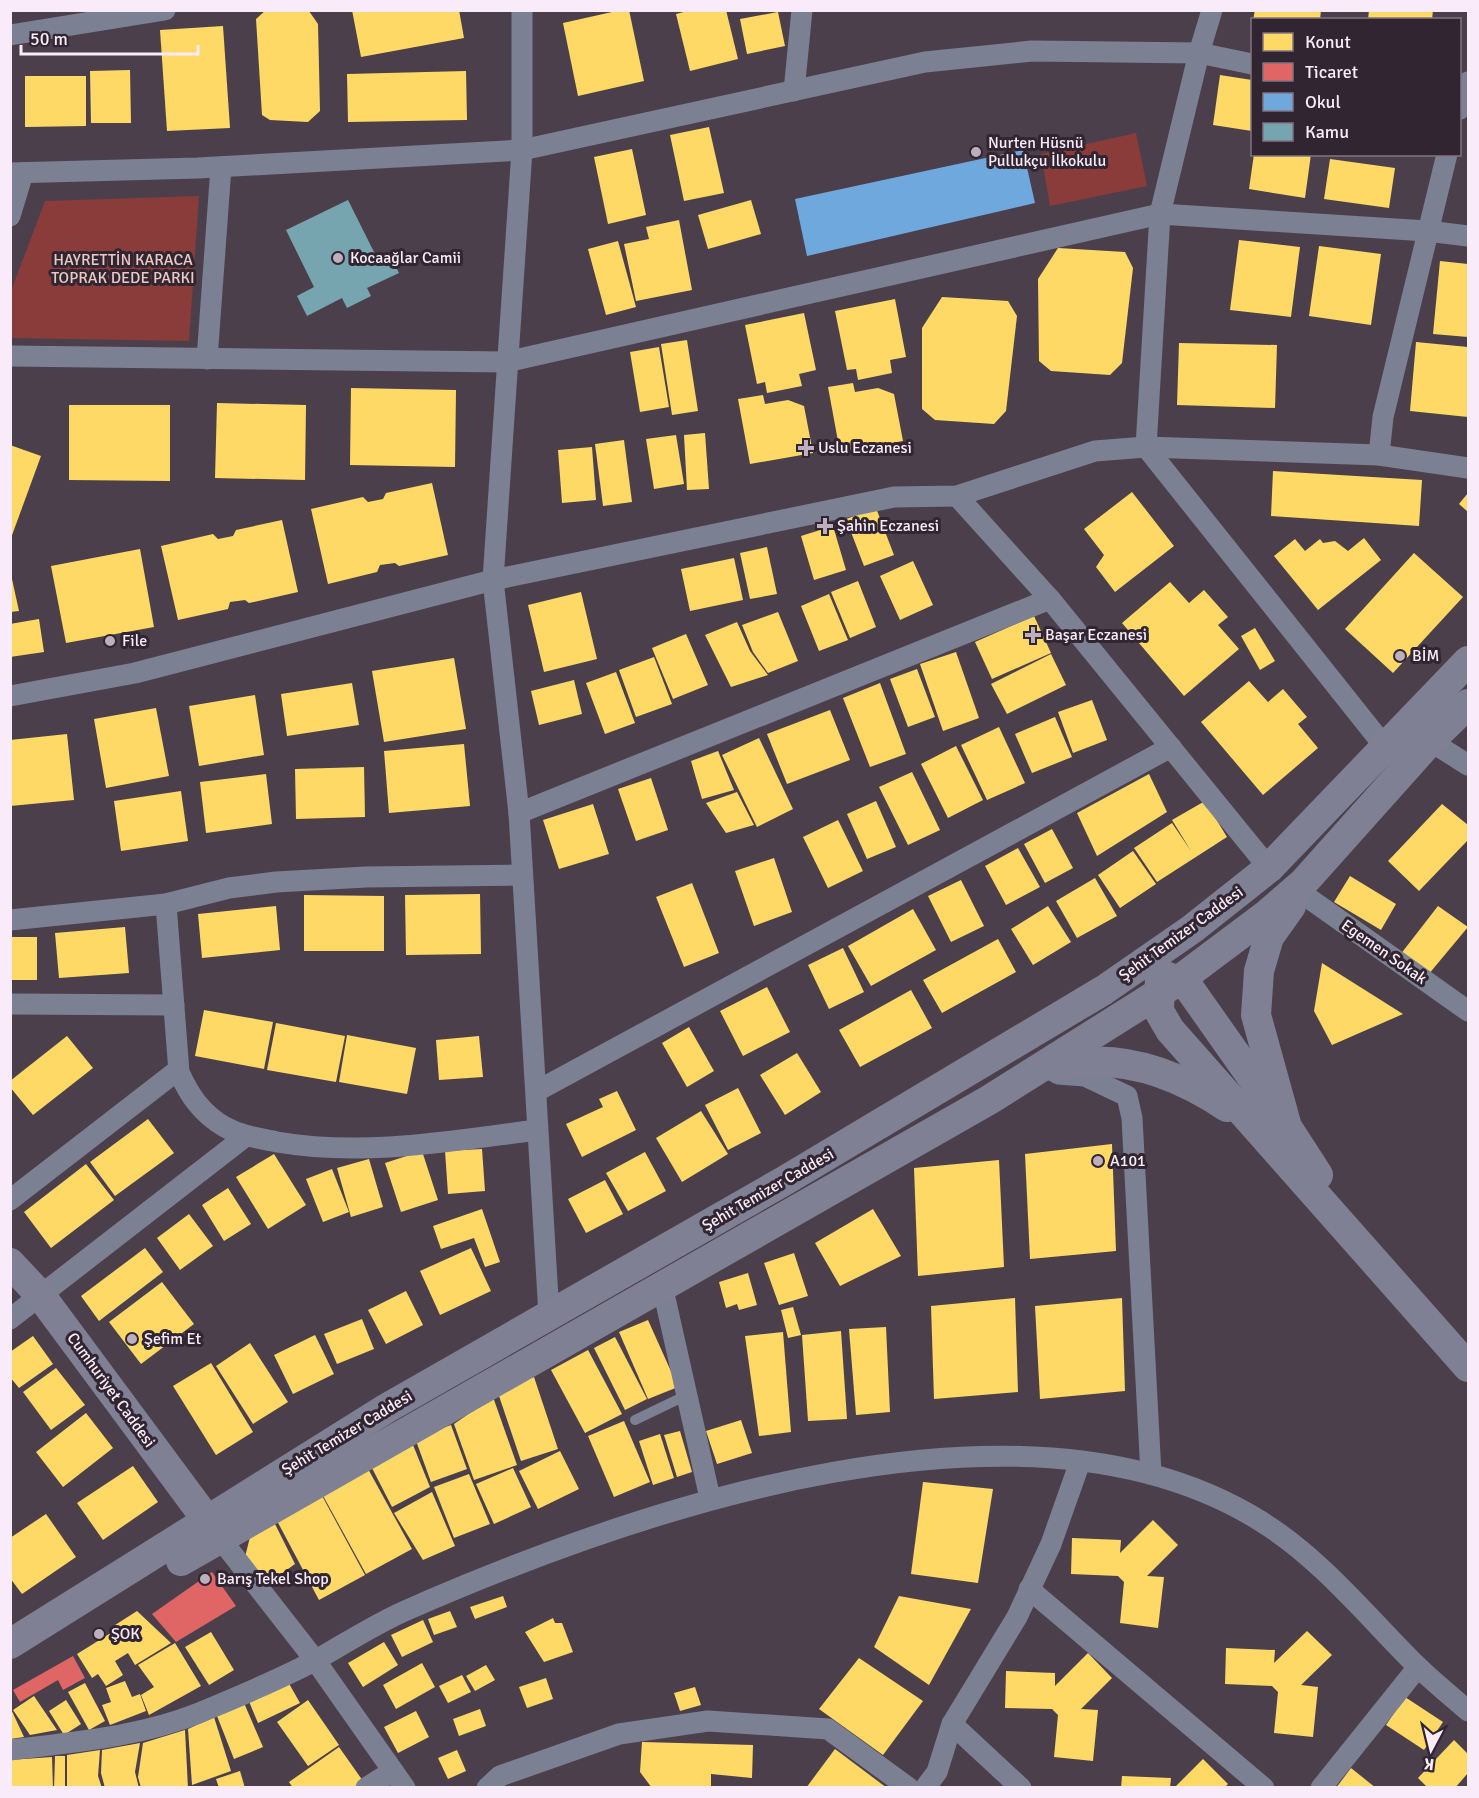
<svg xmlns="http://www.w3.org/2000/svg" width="1479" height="1798" viewBox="0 0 1479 1798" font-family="Signika,sans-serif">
<rect width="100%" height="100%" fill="#4c3f4c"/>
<g fill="#893c3a">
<polygon points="1136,133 1147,186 1050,206 1041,154"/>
<polygon points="199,196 189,341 11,338 11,291 45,201"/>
</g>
<g fill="#ffd966">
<polygon points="266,10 309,11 318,24 320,111 308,122 270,120 262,115 256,19"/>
<polygon points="352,10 459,10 464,38 361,57"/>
<polygon points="621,10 629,10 644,81 578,96 563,23"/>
<polygon points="692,10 726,10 738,59 690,71 676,14"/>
<polygon points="1255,10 1321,10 1320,20 1253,20"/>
<polygon points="1369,10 1433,10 1432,20 1368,20"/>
<polygon points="778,12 785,46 747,54 740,19"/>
<polygon points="223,26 230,128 167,131 160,30"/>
<polygon points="130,70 131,123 91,123 90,71"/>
<polygon points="466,71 467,120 348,122 347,74"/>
<polygon points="1220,75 1252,80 1252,131 1213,125"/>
<polygon points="25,76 86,76 86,126 25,127"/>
<polygon points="709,127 724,193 684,201 670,135"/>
<polygon points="632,149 646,215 608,224 594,157"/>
<polygon points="1254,154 1311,154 1305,198 1249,189"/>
<polygon points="1330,159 1395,168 1389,208 1324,199"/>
<polygon points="751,200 761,234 708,249 698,215"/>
<polygon points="679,220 692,290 636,301 624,244 649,239 646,227"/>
<polygon points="1239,240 1300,247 1291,317 1230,310"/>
<polygon points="618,241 636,307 606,315 588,249"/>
<polygon points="1319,246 1381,254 1371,325 1309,316"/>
<polygon points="1058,248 1125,252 1133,268 1122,363 1110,375 1051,371 1039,361 1038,279"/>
<polygon points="1440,261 1468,264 1468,337 1433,334"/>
<polygon points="942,297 1008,301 1017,316 1006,411 994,424 935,420 922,409 922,328"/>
<polygon points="895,299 906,357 890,360 892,373 858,380 856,369 847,370 835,311"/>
<polygon points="804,313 816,370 799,374 802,386 767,393 765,382 757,384 745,325"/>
<polygon points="687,340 698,411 672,415 661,344"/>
<polygon points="1416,342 1468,347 1468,417 1410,411"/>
<polygon points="1179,343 1277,345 1275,408 1177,405"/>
<polygon points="659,347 669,407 640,412 630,352"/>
<polygon points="853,383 855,392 878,388 894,394 903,441 840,452 828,387"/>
<polygon points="351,388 456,390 455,467 350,465"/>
<polygon points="763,395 765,404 788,400 804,406 813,453 750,464 738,399"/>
<polygon points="217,403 306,405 305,480 215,478"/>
<polygon points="69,405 170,405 170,481 69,480"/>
<polygon points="705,433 709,489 687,490 684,435"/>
<polygon points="676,435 684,484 654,489 646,439"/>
<polygon points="624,440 632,502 603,506 595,444"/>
<polygon points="10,445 41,456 11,538 10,538"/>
<polygon points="592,447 596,500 562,503 558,450"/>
<polygon points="1273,471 1422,480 1419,526 1271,516"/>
<polygon points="432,483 448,555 399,566 395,563 380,565 377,572 328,584 311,509 363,497 368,502 383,499 386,493"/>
<polygon points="1132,492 1174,546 1115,592 1096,567 1104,555 1084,529"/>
<polygon points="1468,493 1468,512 1459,504"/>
<polygon points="876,508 894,555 864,566 846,519"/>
<polygon points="282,520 298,592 249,603 245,600 230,602 228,609 178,620 161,546 213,534 218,539 233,536 236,530"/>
<polygon points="833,526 846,570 814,580 801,536"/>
<polygon points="1364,538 1381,560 1318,610 1274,556 1295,539 1305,551 1320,539 1323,543 1335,541 1348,551"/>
<polygon points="767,547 777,594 750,599 740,553"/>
<polygon points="140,549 154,627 66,643 51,566"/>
<polygon points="1414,553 1463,597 1393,673 1345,629"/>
<polygon points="734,558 743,600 690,611 681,569"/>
<polygon points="913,561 933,605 900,620 880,576"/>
<polygon points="10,570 19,611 10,612"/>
<polygon points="858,581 876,627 850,638 831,592"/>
<polygon points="1170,582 1189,603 1204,590 1228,617 1218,625 1239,649 1184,696 1122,623"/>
<polygon points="581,592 597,659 544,672 528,605"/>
<polygon points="829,594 848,640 819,651 801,606"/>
<polygon points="778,612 798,661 768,673 753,652 742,625"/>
<polygon points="1034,616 1051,653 992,679 975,642"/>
<polygon points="39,619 44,652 10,657 10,624"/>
<polygon points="737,622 750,651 768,675 731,687 705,635"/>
<polygon points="1255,628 1275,661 1260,670 1241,636"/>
<polygon points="686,634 708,685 673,699 652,648"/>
<polygon points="956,652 979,718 943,731 920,664"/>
<polygon points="1051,654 1066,685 1007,714 991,684"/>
<polygon points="654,657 672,704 636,717 619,670"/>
<polygon points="454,658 466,729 384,742 372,671"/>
<polygon points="917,669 935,717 908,727 890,679"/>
<polygon points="616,672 635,723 605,734 586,683"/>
<polygon points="574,680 582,714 539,725 531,691"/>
<polygon points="1249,681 1268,702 1283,689 1307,717 1298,724 1318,748 1263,795 1201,722"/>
<polygon points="352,683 359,725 287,736 281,694"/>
<polygon points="880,683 906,754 870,767 843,698"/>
<polygon points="255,695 264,755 199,766 189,706"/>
<polygon points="1092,700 1107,740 1073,753 1058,712"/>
<polygon points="156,708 169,776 106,788 94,719"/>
<polygon points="830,710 850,760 787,784 767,734"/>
<polygon points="1055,717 1072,757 1032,773 1015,734"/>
<polygon points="999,727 1025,783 987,800 961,745"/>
<polygon points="67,734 74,800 10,806 10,740"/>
<polygon points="759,738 793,809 757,827 722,755"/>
<polygon points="464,744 470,806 389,813 384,751"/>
<polygon points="956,746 983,800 948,818 921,764"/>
<polygon points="718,751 734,790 702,799 691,761"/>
<polygon points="364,767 365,817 296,819 295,769"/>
<polygon points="912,772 940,830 908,845 879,787"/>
<polygon points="266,774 272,824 206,833 200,782"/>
<polygon points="1149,774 1167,812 1097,856 1077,813"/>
<polygon points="651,778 668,830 636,841 618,789"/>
<polygon points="181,791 188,841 121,851 114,801"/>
<polygon points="737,792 754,825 726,833 706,803"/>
<polygon points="876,801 896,847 867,859 847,814"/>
<polygon points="1205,801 1227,837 1157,882 1134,848 1172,823 1191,851 1172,820"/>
<polygon points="593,804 609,854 559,869 543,820"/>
<polygon points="1442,804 1468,825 1468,840 1419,891 1388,861"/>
<polygon points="838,820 863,871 828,888 803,837"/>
<polygon points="1052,829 1073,868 1045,883 1024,844"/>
<polygon points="1018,848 1040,887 1006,905 985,866"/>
<polygon points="1133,851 1156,884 1120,908 1098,875"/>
<polygon points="774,858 792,912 754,926 735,871"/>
<polygon points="1350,876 1396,904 1381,930 1334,902"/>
<polygon points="1095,878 1117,916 1077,938 1056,901"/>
<polygon points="961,880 984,926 951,942 928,896"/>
<polygon points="692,883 719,953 684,967 656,897"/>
<polygon points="480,894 481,954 406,955 405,895"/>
<polygon points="304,895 384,896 384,951 304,951"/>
<polygon points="276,906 280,950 202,958 198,914"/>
<polygon points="1048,906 1071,942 1033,965 1011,929"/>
<polygon points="1438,906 1468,927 1428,975 1400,955"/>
<polygon points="913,909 936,950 871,986 848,946"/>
<polygon points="125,927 129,973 59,978 55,933"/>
<rect x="10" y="937" width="27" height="43"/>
<polygon points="998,939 1016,972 942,1013 923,980"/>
<polygon points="843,948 864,992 829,1009 808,965"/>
<polygon points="1322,963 1403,1014 1332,1045 1314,1011"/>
<polygon points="767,987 790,1032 743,1056 720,1011"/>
<polygon points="911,990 932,1028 860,1067 839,1030"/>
<polygon points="204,1010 273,1022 264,1069 195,1056"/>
<polygon points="276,1023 345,1036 336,1082 267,1070"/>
<polygon points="689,1027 714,1071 687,1087 662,1043"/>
<polygon points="347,1035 416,1048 407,1094 339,1082"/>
<polygon points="67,1036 93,1068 33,1115 10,1087 10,1081"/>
<polygon points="479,1036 483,1077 439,1080 436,1040"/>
<polygon points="797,1053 821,1092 785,1115 760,1075"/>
<polygon points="738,1088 761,1133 728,1150 705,1105"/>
<polygon points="617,1091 636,1130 582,1157 566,1124 603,1107 599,1099"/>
<polygon points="701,1111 728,1154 682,1182 656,1138"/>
<polygon points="148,1119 174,1153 115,1196 90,1162"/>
<polygon points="1112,1144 1116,1251 1030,1259 1025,1154"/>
<polygon points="482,1149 485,1191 448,1194 445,1151"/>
<polygon points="422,1151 438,1200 401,1212 385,1163"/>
<polygon points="645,1152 666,1191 628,1211 606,1173"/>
<polygon points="274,1154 306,1205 268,1229 236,1177"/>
<polygon points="369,1159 383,1207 351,1217 337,1168"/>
<polygon points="999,1160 1004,1267 918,1276 914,1168"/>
<polygon points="86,1164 114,1200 51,1248 24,1212"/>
<polygon points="332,1169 349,1212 323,1222 306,1179"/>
<polygon points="605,1180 623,1214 586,1233 568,1199"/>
<polygon points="228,1188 251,1224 224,1241 202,1205"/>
<polygon points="482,1209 500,1262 485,1267 474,1238 441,1249 433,1226"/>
<polygon points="873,1209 901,1256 840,1286 815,1243"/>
<polygon points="189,1214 213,1246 180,1270 157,1238"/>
<polygon points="145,1248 163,1272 99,1321 81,1296"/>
<polygon points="471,1248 491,1291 440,1315 420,1271"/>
<polygon points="794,1253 808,1296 779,1305 764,1263"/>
<polygon points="748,1273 757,1305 739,1310 737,1304 726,1308 719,1282"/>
<polygon points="162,1282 194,1324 141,1364 109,1322"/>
<polygon points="406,1291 423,1325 386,1344 368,1310"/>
<polygon points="1015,1298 1018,1392 934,1399 931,1306"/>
<polygon points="1122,1298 1125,1391 1040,1399 1035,1306"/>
<polygon points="793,1307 801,1335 788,1338 781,1310"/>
<polygon points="362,1319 374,1349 337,1364 324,1334"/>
<polygon points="648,1320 678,1387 648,1399 619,1332"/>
<polygon points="886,1327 890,1412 856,1415 849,1329"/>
<polygon points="841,1331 847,1419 808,1421 802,1335"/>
<polygon points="783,1332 791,1432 759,1436 745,1336"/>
<polygon points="315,1335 334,1374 293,1394 274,1355"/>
<polygon points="33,1336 53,1364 19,1388 10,1377 10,1352"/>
<polygon points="615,1337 647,1399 625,1410 594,1348"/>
<polygon points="250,1343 288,1402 253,1424 216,1366"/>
<polygon points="588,1350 622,1414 585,1433 551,1370"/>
<polygon points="211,1363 253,1432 216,1455 173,1386"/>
<polygon points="56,1368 85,1405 51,1430 23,1392"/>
<polygon points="534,1377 558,1449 521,1461 497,1390"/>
<polygon points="493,1397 517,1465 474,1480 454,1424"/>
<polygon points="86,1413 113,1448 63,1487 36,1452"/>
<polygon points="741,1420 752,1453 717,1464 706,1431"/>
<polygon points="624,1421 650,1482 614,1497 588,1436"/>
<polygon points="451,1425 467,1469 431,1482 415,1438"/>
<polygon points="680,1431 692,1472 677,1477 664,1435"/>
<polygon points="660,1434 674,1478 653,1485 639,1441"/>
<polygon points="411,1440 430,1487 392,1507 372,1468"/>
<polygon points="560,1451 579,1489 538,1509 519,1471"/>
<polygon points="133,1466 158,1502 103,1540 77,1503"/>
<polygon points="367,1467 412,1549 366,1574 321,1492"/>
<polygon points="513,1468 531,1507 494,1524 476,1484"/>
<polygon points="469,1474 490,1524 454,1538 434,1487"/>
<polygon points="923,1482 993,1489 978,1583 911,1574"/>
<polygon points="320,1492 365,1575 319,1600 275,1517"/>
<polygon points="432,1492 455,1546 423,1560 394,1513"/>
<polygon points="46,1514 76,1557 22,1594 10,1578 10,1538"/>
<polygon points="1153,1520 1178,1545 1147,1576 1164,1577 1158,1628 1120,1623 1124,1582 1118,1576 1071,1574 1072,1538 1121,1540 1120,1553"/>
<polygon points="274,1522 295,1564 264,1586 245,1557 250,1537"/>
<polygon points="503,1596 507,1607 475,1619 470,1607"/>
<polygon points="899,1596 971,1609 929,1685 874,1647"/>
<polygon points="137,1611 171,1643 135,1665 128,1653 115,1661 123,1675 106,1686 98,1674 92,1678 77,1654 114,1631 112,1627"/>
<polygon points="450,1611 457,1627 434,1635 428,1619"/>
<polygon points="553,1618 555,1623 562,1623 573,1652 544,1662 525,1632"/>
<polygon points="423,1620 433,1642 402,1657 391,1635"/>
<polygon points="1307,1631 1332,1655 1301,1685 1318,1687 1313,1737 1274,1733 1278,1692 1272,1686 1225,1684 1226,1648 1275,1650 1274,1663"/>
<polygon points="211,1632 234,1670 209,1685 185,1647"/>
<polygon points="384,1642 398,1665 363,1687 348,1663"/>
<polygon points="175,1643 201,1686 149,1715 141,1695 154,1687 138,1665"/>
<polygon points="1088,1653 1112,1678 1081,1709 1098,1710 1093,1761 1054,1757 1058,1715 1052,1709 1005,1708 1006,1671 1055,1673 1055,1686"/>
<polygon points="859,1658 923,1701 883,1755 819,1709"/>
<polygon points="422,1663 435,1687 396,1709 383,1685"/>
<polygon points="486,1665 495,1680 475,1691 466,1676"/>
<polygon points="462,1675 471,1692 448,1703 439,1686"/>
<polygon points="546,1678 553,1699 527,1708 519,1687"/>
<polygon points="287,1680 300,1703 258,1723 248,1699"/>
<polygon points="125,1681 132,1697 140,1694 146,1711 110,1725 102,1705 111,1702 106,1688"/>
<polygon points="85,1683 105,1721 89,1730 68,1692"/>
<polygon points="695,1687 701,1705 680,1711 674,1693"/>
<polygon points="34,1696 57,1730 30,1735 13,1710"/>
<polygon points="1405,1697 1443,1722 1424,1750 1386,1725"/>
<polygon points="66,1700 81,1724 64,1735 49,1711"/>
<polygon points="308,1700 339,1745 308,1766 277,1722"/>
<polygon points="244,1703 263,1747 234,1759 217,1716"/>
<polygon points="10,1707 24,1737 10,1739"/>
<polygon points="480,1709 486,1726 459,1736 453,1719"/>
<polygon points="416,1711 429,1737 398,1753 384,1727"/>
<polygon points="214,1717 231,1771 192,1785 188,1729"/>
<polygon points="185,1730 188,1788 141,1788 138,1777 143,1743"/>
<polygon points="1454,1740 1468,1754 1468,1773 1455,1788 1428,1788 1418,1778"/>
<polygon points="642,1742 753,1745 752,1778 711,1774 711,1788 652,1788 640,1772"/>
<polygon points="140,1743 135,1772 139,1788 105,1788 101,1773 102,1750"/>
<polygon points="339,1747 363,1781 353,1788 293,1788 289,1782"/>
<polygon points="835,1749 887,1788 806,1788"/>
<polygon points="100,1750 98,1776 102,1788 67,1788 67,1755"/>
<polygon points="457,1750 466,1771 448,1779 438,1758"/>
<polygon points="55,1756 65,1756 65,1788 54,1788"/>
<polygon points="52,1757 53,1788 10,1788 10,1760"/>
<polygon points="1203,1759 1228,1784 1224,1788 1174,1788"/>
<polygon points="1351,1768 1376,1788 1336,1788"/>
<polygon points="240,1771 245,1788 219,1788 216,1779"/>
<polygon points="1122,1776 1171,1778 1170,1788 1121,1788"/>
</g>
<g fill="#e06666">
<polygon points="212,1572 236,1606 176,1642 152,1614"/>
<polygon points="73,1656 85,1678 63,1690 58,1680 20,1702 13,1690"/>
</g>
<polygon fill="#6fa8dc" points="1023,150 1035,203 807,256 795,199"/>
<polygon fill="#76a5af" points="348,200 378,260 390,255 399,273 367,288 371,296 347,308 342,298 307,316 297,296 314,287 286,230"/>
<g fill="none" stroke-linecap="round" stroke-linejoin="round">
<polyline stroke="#7c8093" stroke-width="10" points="635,1420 687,1395"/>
<g stroke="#7c8093" stroke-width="21">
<polyline points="522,10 522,150 493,580 519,813 549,1315"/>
<polyline points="1212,10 1199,53 1160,214 1146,447 1385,747"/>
<polyline points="10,35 165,10"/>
<polyline points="794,91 802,10"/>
<polyline points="1460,109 1468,82"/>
<polyline points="10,173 198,168 522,150 925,62 1032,51 1199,53 1252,64"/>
<polyline points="10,216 23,173"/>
<polyline points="10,356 506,362 1160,214 1427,231 1468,236"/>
<polyline points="207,359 221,167"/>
<polyline points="1379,455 1383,417 1447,154"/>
<polyline points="957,496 1050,599 1269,868"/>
<polyline points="10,696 135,673 493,580 894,497 957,496 1095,451 1146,447 1379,455 1468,468"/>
<polyline points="1430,741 1468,765"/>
<polyline points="519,813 1050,599"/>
<polyline points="1300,892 1468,1011"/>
<path d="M166,904L179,1072C189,1095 202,1114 225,1127C241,1136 259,1138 277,1142C364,1157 451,1141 537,1130"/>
<polyline points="10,920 166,904 229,888 276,882 366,877 521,875"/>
<polyline points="10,1004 174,1005"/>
<polyline points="1058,1074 1085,1076 1127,1096 1132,1118 1151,1474"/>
<polyline points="537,1091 1171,747"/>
<polyline points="10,1200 178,1070"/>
<polyline points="662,1285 710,1498"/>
<polyline points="10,1319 246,1136"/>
<polyline points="212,1528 315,1660 405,1788"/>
<polyline points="1029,1589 1264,1788"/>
<polyline points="952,1724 1021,1788"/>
<path d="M10,1750C74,1742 139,1737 199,1713C237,1697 279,1680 316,1660C346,1643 375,1624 407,1610C640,1508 1026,1374 1262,1522C1321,1559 1366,1615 1414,1663C1431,1680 1450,1695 1468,1711"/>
<polyline points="366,1788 393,1771"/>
<polyline points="487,1788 500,1776 619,1734 708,1721 828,1729 909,1788"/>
<polyline points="925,1788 937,1772 952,1724 1017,1617 1051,1544 1080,1462"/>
<polyline points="1321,1788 1418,1667"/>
</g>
<g stroke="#7f8093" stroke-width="30">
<polyline points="1291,906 1269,937 1259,971 1256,1015 1287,1127 1318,1175"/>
<polyline points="1161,974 1178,981 1189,988 1275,1110"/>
<polyline points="1160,977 1159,1011 1170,1030 1468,1367"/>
<path d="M1055,1067C1117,1051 1175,1072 1227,1107"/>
<polyline points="10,1263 41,1296 207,1520"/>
<polyline points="181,1561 989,1100 1178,981 1266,915 1304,882 1430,741 1468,704"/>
<polyline points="10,1644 387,1408 784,1181 1104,990 1192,929 1269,868 1468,661"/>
</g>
</g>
<g fill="#bdafbd" stroke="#302530" stroke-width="2">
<circle cx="976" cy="152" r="6"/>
<circle cx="338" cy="258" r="6"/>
<path d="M803 439h6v6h6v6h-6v6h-6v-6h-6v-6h6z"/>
<path d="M822 517h6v6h6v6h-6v6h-6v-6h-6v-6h6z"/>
<path d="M1030 626h6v6h6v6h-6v6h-6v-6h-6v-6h6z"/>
<circle cx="110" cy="641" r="6"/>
<circle cx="1400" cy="656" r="6"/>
<circle cx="1098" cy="1161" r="6"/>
<circle cx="132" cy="1339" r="6"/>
<circle cx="205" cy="1579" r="6"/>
<circle cx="99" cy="1634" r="6"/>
</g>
<g text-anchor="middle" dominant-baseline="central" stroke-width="6" stroke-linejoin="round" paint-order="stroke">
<g font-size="16" fill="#faebfa" stroke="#302530" text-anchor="start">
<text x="988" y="143">Nurten Hüsnü<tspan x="988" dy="18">Pullukçu İlkokulu</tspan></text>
<text x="350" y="258">Kocaağlar Camii</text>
<text x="818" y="448">Uslu Eczanesi</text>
<text x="837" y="526">Şahin Eczanesi</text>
<text x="1045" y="635">Başar Eczanesi</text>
<text x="122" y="641">File</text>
<text x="1412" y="656">BİM</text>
<text x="1110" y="1161">A101</text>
<text x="144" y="1339">Şefim Et</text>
<text x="217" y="1579">Barış Tekel Shop</text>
<text x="111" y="1634">ŞOK</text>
</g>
<g font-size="16" fill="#eac8c4" stroke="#302530">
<text x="123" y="260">HAYRETTİN KARACA<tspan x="123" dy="18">TOPRAK DEDE PARKI</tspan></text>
</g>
<g font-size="16" fill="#faebfa" stroke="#302530">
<text transform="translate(1181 934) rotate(-36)">Şehit Temizer Caddesi</text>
<text transform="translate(1384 952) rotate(35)">Egemen Sokak</text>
<text transform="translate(768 1190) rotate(-30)">Şehit Temizer Caddesi</text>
<text transform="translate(111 1390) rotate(54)">Cumhuriyet Caddesi</text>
<text transform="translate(347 1433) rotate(-31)">Şehit Temizer Caddesi</text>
</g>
</g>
<rect width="1479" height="1798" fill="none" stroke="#faebfa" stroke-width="24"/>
<rect x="1251" y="18" width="210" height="138" fill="#302530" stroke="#817481" stroke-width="1.5"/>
<rect x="1263" y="33" width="30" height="18" fill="#ffd966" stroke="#817481" stroke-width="1.5"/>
<text x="1305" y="48" font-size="18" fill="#faebfa">Konut</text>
<rect x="1263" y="63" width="30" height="18" fill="#e06666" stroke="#817481" stroke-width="1.5"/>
<text x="1305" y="78" font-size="18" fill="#faebfa">Ticaret</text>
<rect x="1263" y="93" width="30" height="18" fill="#6fa8dc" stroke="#817481" stroke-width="1.5"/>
<text x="1305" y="108" font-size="18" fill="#faebfa">Okul</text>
<rect x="1263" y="123" width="30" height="18" fill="#76a5af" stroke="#817481" stroke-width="1.5"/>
<text x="1305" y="138" font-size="18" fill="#faebfa">Kamu</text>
<g transform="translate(1431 1750) rotate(187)" stroke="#302530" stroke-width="4.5" paint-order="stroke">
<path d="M0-4.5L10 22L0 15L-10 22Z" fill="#faebfa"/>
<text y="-9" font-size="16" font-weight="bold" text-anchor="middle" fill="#faebfa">K</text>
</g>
<path d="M21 45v9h177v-9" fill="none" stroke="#faebfa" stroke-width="3"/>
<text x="30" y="45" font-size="18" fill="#faebfa" stroke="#302530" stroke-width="4.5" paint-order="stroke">50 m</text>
</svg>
